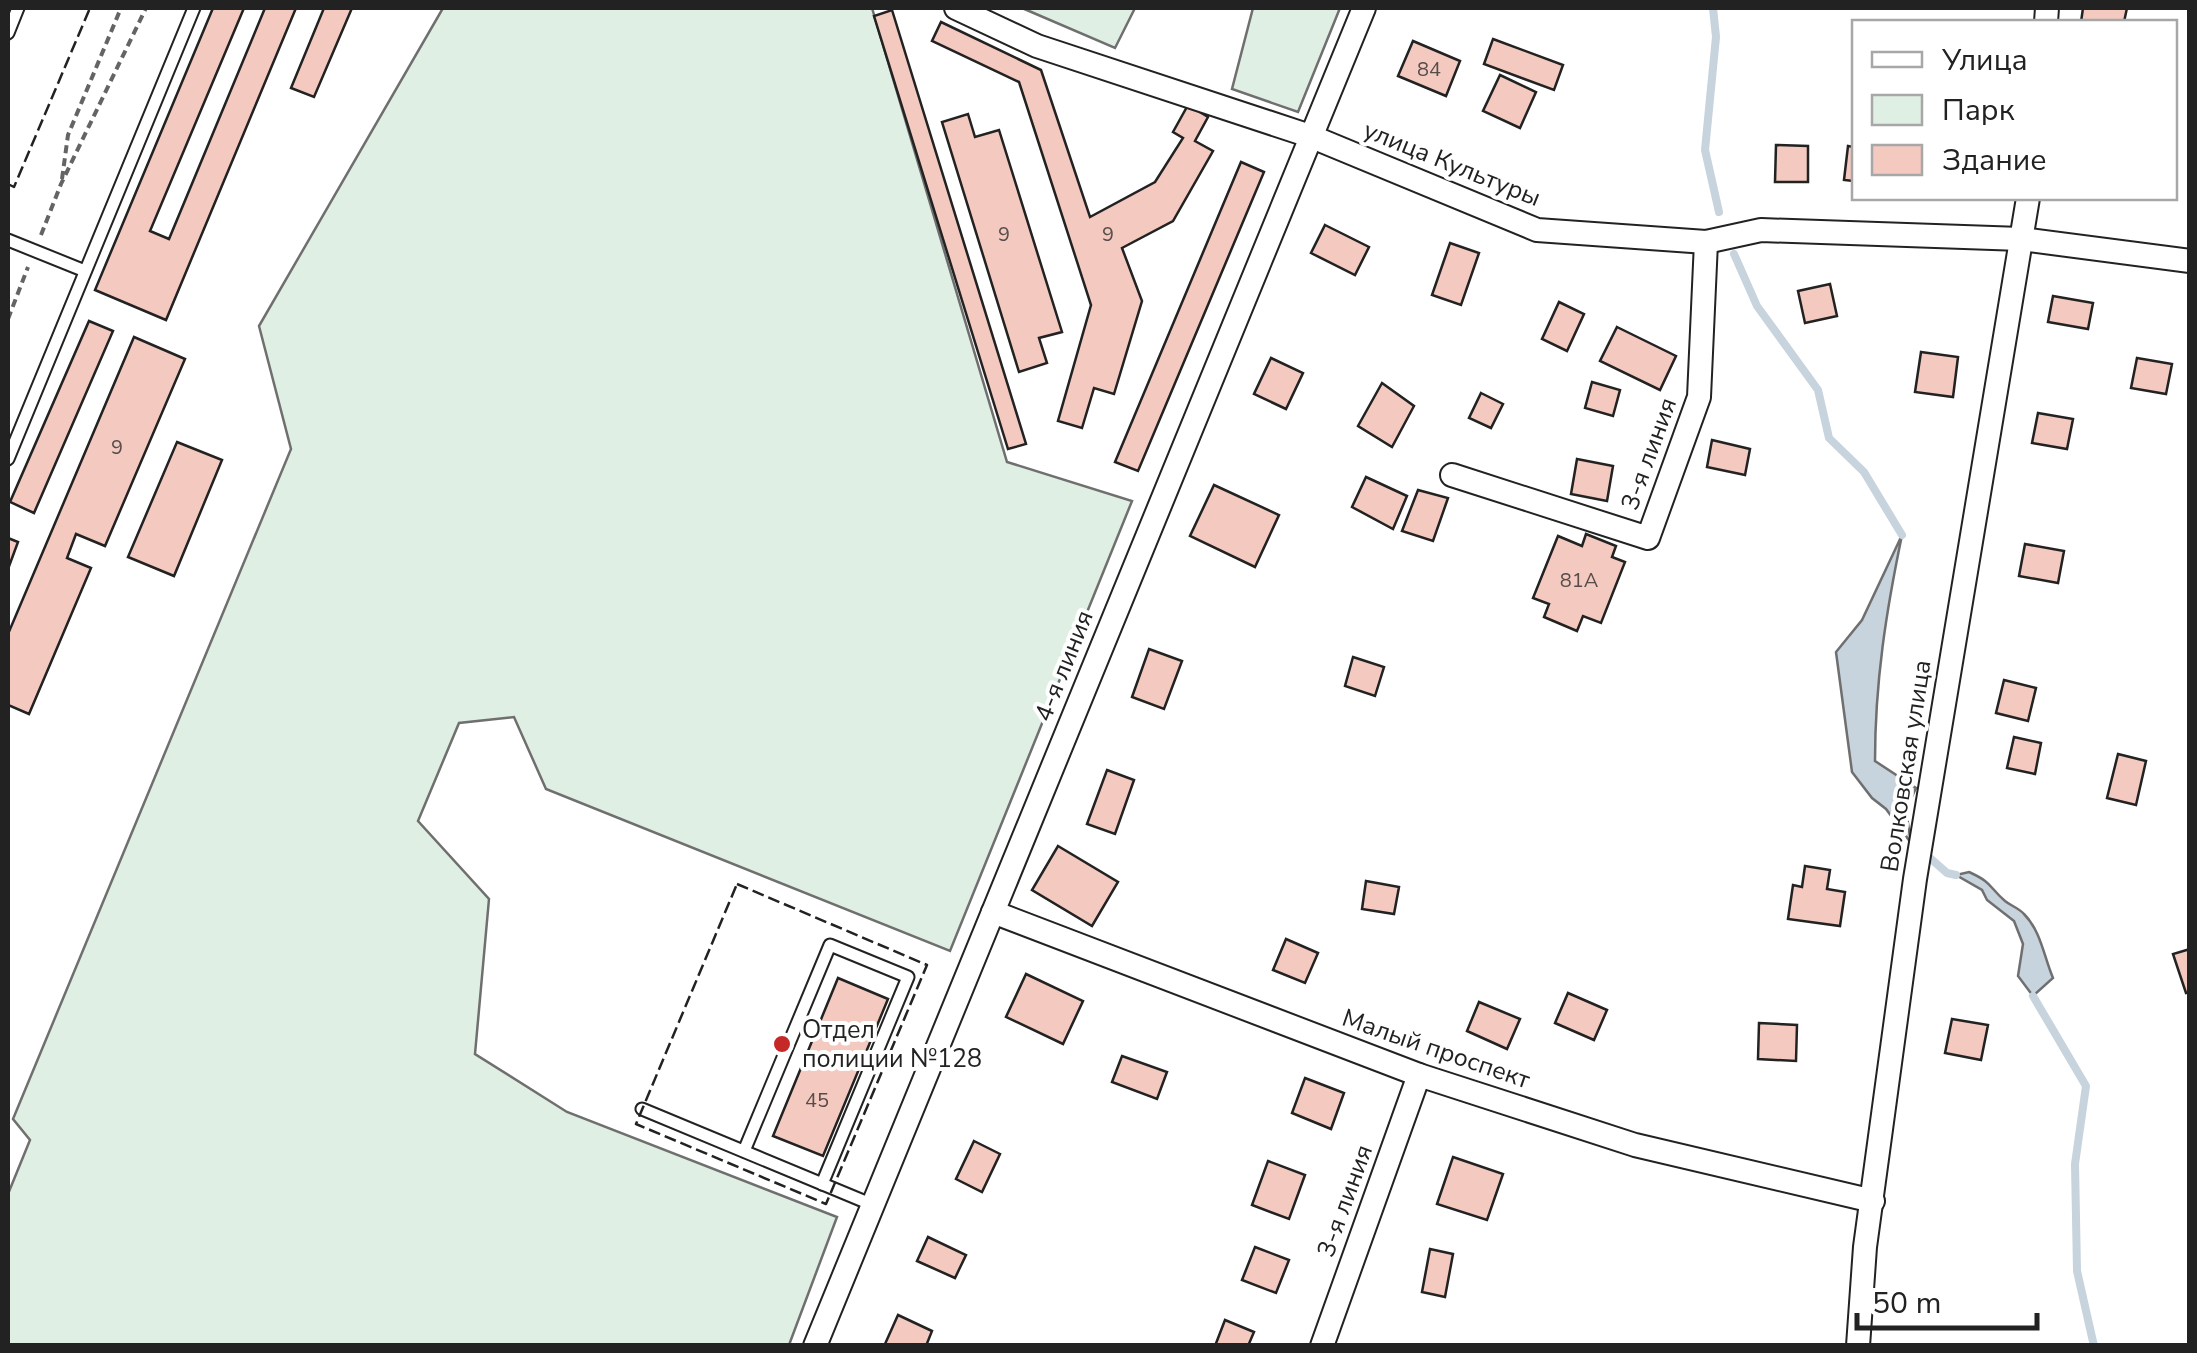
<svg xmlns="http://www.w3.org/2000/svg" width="2197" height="1353" viewBox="0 0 2197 1353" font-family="'Nunito Sans',sans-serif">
<rect width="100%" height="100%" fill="#fff"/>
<g fill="#e0efe3" stroke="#6f6f6f" stroke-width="2.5">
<polygon points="443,8 872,8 1007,462 1132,501 950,951 546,789 514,717 459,723 418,821 489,899 475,1054 567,1112 837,1217 789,1345 8,1346 8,1194 30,1140 13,1119 291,449 259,326"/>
<polygon points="1022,8 1135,8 1115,48"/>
<polygon points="1253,8 1340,8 1298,112 1232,89"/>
</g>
<g fill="#c7d3dd" stroke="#6f6f6f" stroke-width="2.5">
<path d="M1902,535C1886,612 1875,682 1875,761L1916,788L1906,810L1911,843L1886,809L1872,798L1852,772L1836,652L1862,620Z"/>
<path d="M1969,872C1993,883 1988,886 2005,901C2011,906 2019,908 2024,914C2041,931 2044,957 2053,978L2033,996L2018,976L2023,944L2014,921L1987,900L1982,890L1956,875Z"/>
</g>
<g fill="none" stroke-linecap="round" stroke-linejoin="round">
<g stroke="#c7d3dd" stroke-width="8">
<polyline points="1713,8 1716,37 1705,150 1719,212"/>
<polyline points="1734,254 1757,306 1818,390 1829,438 1864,472 1902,535"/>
<polyline points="1930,858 1947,873 1956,875"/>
<polyline points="2033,996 2086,1086 2075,1164 2077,1271 2094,1346"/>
</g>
</g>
<g fill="#f3c9c0" stroke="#222" stroke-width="2.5">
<polygon points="213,8 244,8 150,231 169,239 265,8 296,8 166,320 95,290"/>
<polygon points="324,8 352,8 314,97 291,88"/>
<polygon points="2083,8 2127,8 2124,22 2081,22"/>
<polygon points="892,10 1026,444 1008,449 874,16"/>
<polygon points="941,22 1041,70 1090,217 1155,182 1183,138 1173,132 1188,105 1208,117 1195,141 1213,151 1173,221 1122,248 1142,301 1114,394 1094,388 1082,428 1058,421 1091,305 1019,82 932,41"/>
<polygon points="1493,39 1563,65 1554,90 1484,64"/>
<polygon points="1413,41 1460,61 1446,96 1398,76"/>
<polygon points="1500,75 1536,92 1520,128 1483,111"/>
<polygon points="968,114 975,137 999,130 1062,332 1039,338 1047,363 1019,372 942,122"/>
<polygon points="1776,145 1808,146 1808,182 1775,182"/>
<polygon points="1848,146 1854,147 1854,181 1844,180"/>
<polygon points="1241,162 1264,172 1138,471 1115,462"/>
<polygon points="1325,225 1369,247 1355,275 1311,253"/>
<polygon points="1450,243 1479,253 1461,305 1432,295"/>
<polygon points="1830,284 1837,316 1805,323 1798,291"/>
<polygon points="2053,296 2093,303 2088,329 2048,322"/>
<polygon points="1559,302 1584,314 1567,351 1542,339"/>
<polygon points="89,321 113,331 34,513 10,502"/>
<polygon points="1617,327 1676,356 1660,390 1600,361"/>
<polygon points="134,337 185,359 105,546 76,534 67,558 91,568 29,714 8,705 8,634"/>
<polygon points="1921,352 1958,357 1953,397 1915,392"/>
<polygon points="1271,358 1303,373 1286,409 1254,394"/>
<polygon points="2137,358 2172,364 2166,394 2131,388"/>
<polygon points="1592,382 1620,390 1613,416 1585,408"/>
<polygon points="1382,383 1414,406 1392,447 1358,426"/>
<polygon points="1481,393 1503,404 1491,428 1469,418"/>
<polygon points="2038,413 2073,419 2067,449 2032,443"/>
<polygon points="1712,440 1750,449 1745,475 1707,467"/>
<polygon points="177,442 222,460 174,576 128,557"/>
<polygon points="1577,459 1613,466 1607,501 1571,494"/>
<polygon points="1366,477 1407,496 1393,529 1352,507"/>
<polygon points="1214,485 1279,515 1255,567 1190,536"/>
<polygon points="1418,490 1448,498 1433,541 1402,531"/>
<polygon points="1586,534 1616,546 1612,557 1625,562 1601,623 1583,616 1577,631 1544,617 1549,604 1533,598 1558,536 1582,546"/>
<polygon points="8,538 18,542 8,569"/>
<polygon points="2025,544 2064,551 2058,583 2019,576"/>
<polygon points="1149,649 1182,661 1164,709 1132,697"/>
<polygon points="1353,657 1384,667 1375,696 1345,686"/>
<polygon points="2004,680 2036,688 2028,721 1996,713"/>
<polygon points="2014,737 2041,743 2035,774 2007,768"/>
<polygon points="2118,754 2146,761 2136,805 2107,798"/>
<polygon points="1107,770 1134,780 1115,834 1087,824"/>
<polygon points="1058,846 1118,882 1092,926 1032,890"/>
<polygon points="1805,866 1830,870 1827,889 1845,892 1840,926 1788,919 1793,885 1802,887"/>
<polygon points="1366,881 1399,887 1394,914 1362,909"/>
<polygon points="1286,939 1318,953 1305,983 1273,970"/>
<polygon points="2190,949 2190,992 2186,993 2173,954"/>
<polygon points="1026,974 1083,1001 1063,1044 1006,1017"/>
<polygon points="838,978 888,999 823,1156 773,1136"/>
<polygon points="1568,993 1607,1010 1594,1040 1555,1023"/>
<polygon points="1479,1002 1520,1019 1507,1049 1467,1031"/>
<polygon points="1952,1019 1988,1025 1981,1060 1945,1053"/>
<polygon points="1759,1023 1797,1025 1796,1061 1758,1059"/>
<polygon points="1122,1056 1167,1072 1157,1099 1112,1082"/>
<polygon points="1305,1078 1344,1093 1331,1129 1292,1113"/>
<polygon points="974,1141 1000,1154 982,1192 956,1179"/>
<polygon points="1453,1157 1503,1174 1487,1220 1437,1204"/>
<polygon points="1268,1161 1305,1175 1289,1219 1252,1205"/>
<polygon points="928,1237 966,1255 955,1278 917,1261"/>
<polygon points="1255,1247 1289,1260 1276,1293 1242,1280"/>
<polygon points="1430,1249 1453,1254 1445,1297 1422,1292"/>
<polygon points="898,1315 932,1331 926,1346 885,1344"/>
<polygon points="1225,1320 1254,1332 1248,1346 1215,1346"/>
</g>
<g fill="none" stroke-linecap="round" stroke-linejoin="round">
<g stroke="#222" stroke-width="15">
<g id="service">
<polyline points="8,33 18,8"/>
<polyline points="8,240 85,271"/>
<polyline points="8,459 194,8"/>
<polyline points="642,1109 873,1205"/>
<polyline points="744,1151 830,945 908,977 822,1184"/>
</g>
</g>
<g stroke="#222" stroke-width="26">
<g id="minor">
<polyline points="956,8 1037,46 1310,136 1537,230 1706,242 1761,230 2021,239 2190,261"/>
<polyline points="2046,22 2047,8"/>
<polyline points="1452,475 1648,538 1699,397 1706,242"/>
<polyline points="993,912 1419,1075 1635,1145 1873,1201"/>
<polyline points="815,1346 1364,8"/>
<polyline points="1322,1346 1419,1075"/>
<polyline points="1858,1346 1865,1247 1915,879 2028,198"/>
</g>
</g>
<g stroke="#646464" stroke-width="4" stroke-dasharray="8 5" stroke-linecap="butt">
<polyline points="62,179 68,135 121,8"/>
<polyline points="41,235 61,184 146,8"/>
<polyline points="8,319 28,267"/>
</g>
<use href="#service" stroke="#fff" stroke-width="11"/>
<use href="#minor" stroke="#fff" stroke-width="22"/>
<g stroke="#222" stroke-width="2.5" stroke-dasharray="12 5" stroke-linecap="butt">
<polyline points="8,184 14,187 90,8"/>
<polygon points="737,884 927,965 826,1204 636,1124"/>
</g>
</g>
<circle fill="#c62828" stroke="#fff" stroke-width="4" cx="782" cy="1044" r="10"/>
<g text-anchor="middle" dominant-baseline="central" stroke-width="8" stroke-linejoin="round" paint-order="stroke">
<g font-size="20" fill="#564c4a">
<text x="1429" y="69">84</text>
<text x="1004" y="234">9</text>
<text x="1108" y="234">9</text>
<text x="117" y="447">9</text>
<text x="1579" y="580">81А</text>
<text x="817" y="1100">45</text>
</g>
<g font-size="25" fill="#222" stroke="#fff">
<text transform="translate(1452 164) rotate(22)">улица Культуры</text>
<text transform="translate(1649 454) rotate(-70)">3-я линия</text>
<text transform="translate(1064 666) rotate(-68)">4-я линия</text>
<text transform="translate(1906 766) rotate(-81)">Волковская улица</text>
<text transform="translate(1436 1049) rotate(19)">Малый проспект</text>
<text transform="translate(1345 1201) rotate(-70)">3-я линия</text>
</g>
<g font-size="25" fill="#222" stroke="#fff" text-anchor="start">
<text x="802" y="1030">Отдел<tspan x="802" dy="29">полиции №128</tspan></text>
</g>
</g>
<rect width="2197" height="1353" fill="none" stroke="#222222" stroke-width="20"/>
<rect x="1852" y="20" width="325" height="180" fill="#ffffff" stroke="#a7a7a7" stroke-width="2.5"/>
<rect x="1872" y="52" width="50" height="15" fill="#ffffff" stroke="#a7a7a7" stroke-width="2.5"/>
<text x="1942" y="70" font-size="30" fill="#222222">Улица</text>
<rect x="1872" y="95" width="50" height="30" fill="#e0efe3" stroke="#a7a7a7" stroke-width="2.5"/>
<text x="1942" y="120" font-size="30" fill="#222222">Парк</text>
<rect x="1872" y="145" width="50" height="30" fill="#f3c9c0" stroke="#a7a7a7" stroke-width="2.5"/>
<text x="1942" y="170" font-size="30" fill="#222222">Здание</text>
<path d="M1857 1313v15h180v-15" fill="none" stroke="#222222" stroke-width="5"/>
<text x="1872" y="1313" font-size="30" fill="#222222" stroke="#ffffff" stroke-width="8" paint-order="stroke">50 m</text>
</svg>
